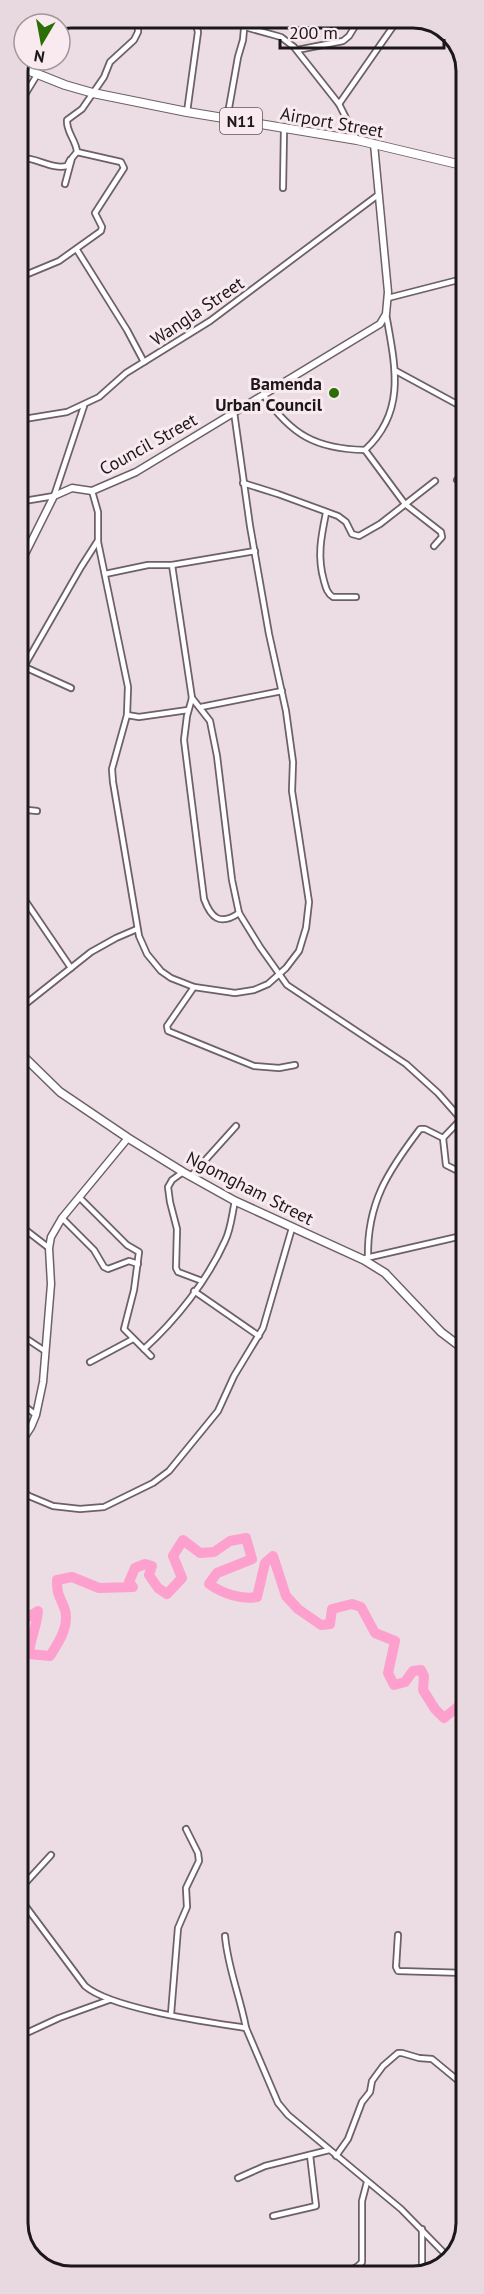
<svg xmlns="http://www.w3.org/2000/svg" width="484" height="2294" viewBox="0 0 484 2294" font-family="'PT Sans',sans-serif">
<rect width="100%" height="100%" fill="#ecdce3"/>
<g fill="none" stroke-linecap="round" stroke-linejoin="round">
<path stroke="#fea0ce" stroke-width="10" d="M18,1623L38,1611C37,1626 30,1639 29,1654L50,1656C59,1642 71,1624 64,1607C59,1595 57,1594 57,1580L72,1577L99,1588L133,1587L129,1582L135,1568L145,1564L152,1566L149,1575L158,1588L167,1594L182,1578L173,1556L183,1540L200,1553L214,1552L230,1541L246,1538L252,1559L217,1573L209,1584C222,1593 240,1600 257,1597L265,1563L273,1556L286,1596L298,1609L321,1625L330,1624L332,1609L352,1604L361,1607L375,1633L395,1641L388,1673L394,1685L405,1682L413,1671L421,1670L424,1676L423,1690L435,1709L444,1718L466,1700"/>
<g stroke="#6d6066" stroke-width="8">
<g id="minor">
<polyline points="245,27 281,37 294,47 339,104 357,140"/>
<polyline points="297,50 343,41 349,36 360,18"/>
<polyline points="339,104 399,18"/>
<polyline points="18,106 37,75"/>
<polyline points="187,112 198,32 196,25 190,18"/>
<polyline points="227,119 238,57 243,40 245,18"/>
<path d="M18,158C35,156 51,170 67,166L70,160"/>
<path d="M65,184L72,158L77,152C76,140 66,132 67,120L82,109L104,77L110,62L134,40L138,32V18"/>
<polyline points="283,188 284,129"/>
<polyline points="77,250 127,330 144,362"/>
<polyline points="18,278 59,261 101,231 102,227 95,213 124,168 121,162 77,152"/>
<polyline points="388,298 466,278"/>
<polyline points="18,368 23,367"/>
<polyline points="396,371 466,409"/>
<path d="M263,394C291,435 316,449 365,450C407,411 395,365 386,314"/>
<polyline points="18,420 67,412 99,397 126,373 210,321 378,195"/>
<polyline points="365,450 405,504 441,532 442,537 434,546"/>
<polyline points="457,480 466,469"/>
<polyline points="243,483 278,494 338,516 346,522 352,534 359,536 380,524 435,481"/>
<polyline points="92,491 98,512 98,542 128,687 127,715 112,769 113,782 139,936 147,954 161,971 171,978 194,987 235,993 254,990 268,984 286,968 299,951 306,928 309,902 292,791 293,762 286,711 269,634 250,526 234,412"/>
<polyline points="18,502 54,496 84,406"/>
<path d="M326,513C321,537 317,557 324,581C326,588 327,593 333,597H356"/>
<polyline points="172,565 255,551"/>
<path d="M105,574L148,565H172L192,698L187,716L184,740L204,899C211,918 220,926 239,913"/>
<polyline points="18,664 71,688"/>
<polyline points="18,677 81,567 97,542"/>
<polyline points="192,698 210,721 217,756 232,880 239,913 260,947 287,985 406,1064 438,1093 460,1118"/>
<polyline points="201,707 282,691"/>
<polyline points="127,715 139,717 188,710"/>
<polyline points="18,809 37,811"/>
<polyline points="18,890 71,968"/>
<polyline points="194,987 167,1026 168,1031 254,1066 279,1068 295,1065"/>
<polyline points="18,1010 91,952 116,938 137,929"/>
<polyline points="443,1138 446,1165 466,1175"/>
<polyline points="183,1172 172,1180 168,1187 170,1202 177,1229 176,1268 178,1272 202,1281"/>
<polyline points="191,1176 236,1126"/>
<polyline points="80,1198 127,1245 139,1252 134,1290 124,1329 151,1356"/>
<polyline points="62,1218 94,1250 104,1267 108,1269 129,1261 138,1264"/>
<polyline points="18,1224 49,1248"/>
<path d="M368,1257C367,1203 388,1171 420,1129H425L443,1138L466,1114"/>
<polyline points="366,1258 466,1235"/>
<polyline points="194,1291 259,1336"/>
<polyline points="18,1333 45,1351"/>
<path d="M144,1349C176,1320 207,1281 225,1241C231,1229 232,1214 235,1201"/>
<polyline points="90,1362 133,1339"/>
<polyline points="18,1401 36,1415"/>
<polyline points="18,1487 29,1496 53,1506 80,1509 104,1507 153,1483 169,1471 218,1411 234,1376 263,1328 292,1228"/>
<polyline points="18,1891 51,1855"/>
<path d="M18,1896L85,1986C112,2009 208,2022 246,2028L278,2103L288,2115L401,2209L450,2259"/>
<polyline points="398,1935 396,1967 398,1971 466,1973"/>
<path d="M225,1936C228,1969 240,1996 246,2028"/>
<polyline points="171,2014 178,1928 187,1907 186,1888 199,1861 198,1853 186,1829"/>
<polyline points="18,2037 59,2018 109,2000"/>
<polyline points="336,2156 348,2139 362,2102 370,2092 372,2081 383,2066 398,2053 402,2053 419,2058 432,2059 466,2087"/>
<polyline points="238,2178 265,2166 329,2150"/>
<polyline points="273,2216 316,2206 310,2155"/>
<polyline points="422,2229 422,2274"/>
<path d="M333,2273C344,2272 355,2271 362,2262V2201L367,2182"/>
</g>
</g>
<g stroke="#6d6066" stroke-width="9">
<g id="tertiary">
<polyline points="18,568 54,496 72,488 92,491 136,472 380,324 386,314 388,292 374,144"/>
<polyline points="18,1447 31,1427 36,1415 43,1382 51,1284 49,1248 51,1237 62,1218 128,1138"/>
</g>
</g>
<g stroke="#6d6066" stroke-width="10">
<polyline id="secondary" points="18,1051 60,1092 128,1138 183,1172 235,1201 364,1260 385,1273 441,1332 466,1351"/>
</g>
<g stroke="#6d6066" stroke-width="10">
<polyline id="trunk" points="20,67 65,85 93,93 187,112 357,140 466,166"/>
</g>
<use href="#minor" stroke="#fff" stroke-width="4.5"/>
<use href="#tertiary" stroke="#fff" stroke-width="6"/>
<use href="#secondary" stroke="#fff" stroke-width="7"/>
<use href="#trunk" stroke="#fff" stroke-width="8"/>
</g>
<circle fill="#2c6e06" stroke="#f9eaf0" stroke-width="2" cx="334" cy="393" r="6"/>
<g text-anchor="middle" dominant-baseline="central" stroke-width="6" stroke-linejoin="round" paint-order="stroke">
<rect fill="#f9eaf0" stroke="#5e565a" stroke-width="1.5" x="220" y="108" width="42" height="26" rx="4.5"/>
<g font-size="16" font-weight="bold" fill="#1c1719">
<text x="241" y="121">N11</text>
</g>
<g font-size="18" fill="#1c1719" stroke="#f9eaf0">
<text transform="translate(332 122) rotate(10)">Airport Street</text>
<text transform="translate(197 311) rotate(-34)">Wangla Street</text>
<text transform="translate(148 444) rotate(-29)">Council Street</text>
<text transform="translate(250 1188) rotate(27)">Ngomgham Street</text>
</g>
<g font-size="18" font-weight="bold" fill="#1c1719" stroke="#f9eaf0" text-anchor="end">
<text x="322" y="383">Bamenda<tspan x="322" dy="21">Urban Council</tspan></text>
</g>
</g>
<path d="M0 0H484V2294H0ZM71 28H413A43 43 0 0 1 456 71V2223A43 43 0 0 1 413 2266H71A43 43 0 0 1 28 2223V71A43 43 0 0 1 71 28Z" fill="#e7d9df" fill-rule="evenodd"/>
<path fill="none" stroke="#1c1719" stroke-width="3" d="M71 28H413A43 43 0 0 1 456 71V2223A43 43 0 0 1 413 2266H71A43 43 0 0 1 28 2223V71A43 43 0 0 1 71 28Z"/>
<g transform="translate(42 42) rotate(190)"><circle r="28" fill="#f9eaf0" stroke="#a1969a" stroke-width="1.5"/>
<path d="M0-4.5L10 22L0 15L-10 22Z" fill="#2c6e06"/>
<text y="-9" font-size="16" font-weight="bold" text-anchor="middle" fill="#1c1719">N</text>
</g>
<path d="M280 39v9h164v-9" fill="none" stroke="#1c1719" stroke-width="3"/>
<text x="289" y="39" font-size="18" fill="#1c1719" stroke="#f9eaf0" stroke-width="4.5" paint-order="stroke">200 m</text>
</svg>
